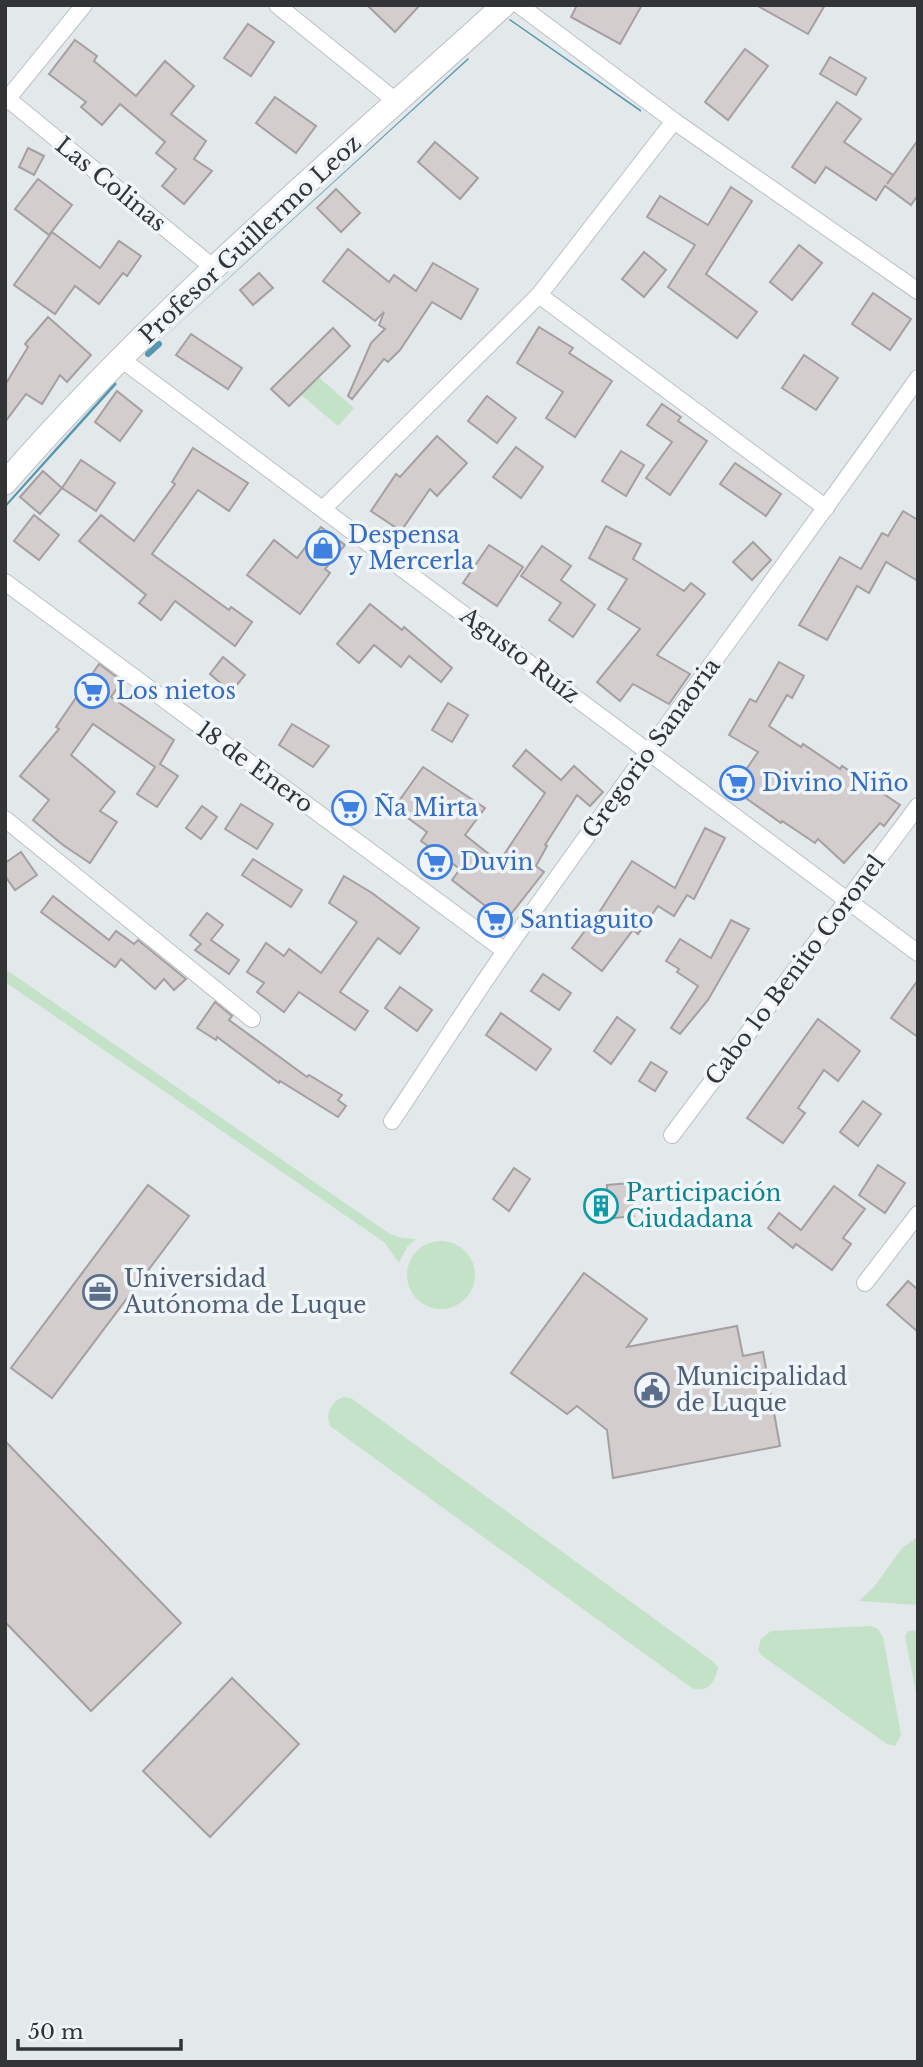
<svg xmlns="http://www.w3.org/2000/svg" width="923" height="2067" viewBox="0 0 923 2067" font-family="'Libre Baskerville',serif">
<rect width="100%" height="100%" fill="#e3e8eb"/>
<g fill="#c4e2c8">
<polygon points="315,374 354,408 338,426 299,393"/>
<polygon points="5,969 390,1234 402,1238 416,1239 407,1247 399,1263 384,1242 5,982"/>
<circle cx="441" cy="1275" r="34"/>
<path d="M343,1397L351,1398L711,1660L718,1667C716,1681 707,1694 692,1688L330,1426C325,1414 331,1402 343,1397Z"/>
<polygon points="916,1538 918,1538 918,1605 859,1601 874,1587 902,1548"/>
<polygon points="869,1626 877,1628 883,1637 901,1735 895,1746 887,1744 761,1655 758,1650 761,1639 771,1631"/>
<polygon points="918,1630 918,1703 905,1636 908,1631"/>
</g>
<g fill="#5697af">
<polygon points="510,19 641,110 641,112 509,20"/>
<polygon points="468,58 469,59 146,354"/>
<polygon points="115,382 117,384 5,508 5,505"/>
</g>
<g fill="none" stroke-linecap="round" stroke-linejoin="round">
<polyline stroke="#5697af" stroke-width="6" points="148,354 159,344"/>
</g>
<g fill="#d3cdce" stroke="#a59fa1" stroke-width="2">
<polygon points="367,5 420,5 395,32"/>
<polygon points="577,5 642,5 620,44 571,17"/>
<polygon points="756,5 825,5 808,34"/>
<polygon points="248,24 274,42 251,76 224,58"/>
<polygon points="75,40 97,56 94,61 136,96 165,61 194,86 171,114 206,141 194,159 212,171 184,204 162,186 176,169 156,153 165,142 120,104 102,125 81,107 86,102 49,74"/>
<polygon points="745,49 768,66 728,120 705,102"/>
<polygon points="830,57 866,78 856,95 820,74"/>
<polygon points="275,97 316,126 296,153 256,123"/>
<polygon points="837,102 861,119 844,142 893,175 887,184 918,140 918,195 911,205 885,186 876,200 826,167 815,183 792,167"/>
<polygon points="435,142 478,178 460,199 418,162"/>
<polygon points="28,148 44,156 34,175 19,167"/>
<polygon points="38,179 72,205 49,235 15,209"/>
<polygon points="731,187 752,201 706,274 757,312 737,338 668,287 695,245 647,217 660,196 708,225"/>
<polygon points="336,189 360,213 341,232 317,208"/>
<polygon points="52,232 100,268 119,241 141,256 127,276 123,273 99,304 75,286 55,314 14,285"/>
<polygon points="799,245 822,263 792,300 770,282"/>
<polygon points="348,249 389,282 394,275 416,291 433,263 478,289 461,319 432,302 400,350 388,362 384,359 352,399 348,396 371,343 385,329 379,325 384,312 375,321 323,281"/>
<polygon points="644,252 666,270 644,297 622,279"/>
<polygon points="259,273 273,288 253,305 240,290"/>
<polygon points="873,293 911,319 890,350 852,324"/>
<polygon points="48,317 91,355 67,382 60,375 42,404 26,394 5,422 5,385 28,347 25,344"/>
<polygon points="539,327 573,348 569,353 612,381 575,437 546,418 563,392 517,363"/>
<polygon points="333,328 350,346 289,406 271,389"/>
<polygon points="191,334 242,368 228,389 176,355"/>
<polygon points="804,355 838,378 816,410 782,388"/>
<polygon points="117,391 142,411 120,441 95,422"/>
<polygon points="487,396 516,418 497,443 468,421"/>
<polygon points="662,404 681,417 678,421 707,441 670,495 646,478 672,442 647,425"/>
<polygon points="437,436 467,463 437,496 430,489 401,531 371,511 396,474 400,477"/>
<polygon points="516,447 543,467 521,498 493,477"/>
<polygon points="193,448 248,483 229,511 198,490 152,554 229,610 231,607 252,622 235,646 175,601 161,620 139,603 146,595 79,541 101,515 134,541 175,484 172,482"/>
<polygon points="621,451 644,465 626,496 602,481"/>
<polygon points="81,460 115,483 96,511 62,488"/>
<polygon points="735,463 781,494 766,516 720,484"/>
<polygon points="43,471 62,488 40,514 20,497"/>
<polygon points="903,511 918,520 918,581 886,562 869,593 857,586 827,640 799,625 840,557 861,569 882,533 888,536"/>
<polygon points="34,515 59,535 39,560 14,541"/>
<polygon points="606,526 641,544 633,559 684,591 691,583 705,594 657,655 690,674 669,704 633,684 620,701 597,682 640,629 608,609 627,579 589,558"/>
<polygon points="321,527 345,545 325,569 330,573 300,614 247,575 274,540 297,558"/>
<polygon points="753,542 771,560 752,580 733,562"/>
<polygon points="489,545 523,567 497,606 463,583"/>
<polygon points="542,546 571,566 561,580 595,605 573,637 549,620 561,603 521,576"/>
<polygon points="370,604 402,630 404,627 452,668 441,682 409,656 401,667 374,645 359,663 337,644"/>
<polygon points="223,657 245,675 231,692 210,674"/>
<polygon points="779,662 804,676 792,698 787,695 769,726 801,747 803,744 840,769 842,766 900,805 884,826 880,823 844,863 818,839 815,843 782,821 781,823 733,789 758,752 729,735 750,699 756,702"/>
<polygon points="99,664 122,681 111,697 174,740 160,764 178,776 157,807 137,794 155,767 93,724 71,755 115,792 100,811 117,822 90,863 63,845 33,820 49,800 20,776 59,729 56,727"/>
<polygon points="448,703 468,715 452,742 432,730"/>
<polygon points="292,724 329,746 313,767 279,745"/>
<polygon points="526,750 561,780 574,766 603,792 590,806 577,795 545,845 547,846 536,866 544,872 500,928 483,915 488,908 452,880 460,869 421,841 427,832 394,808 423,767 485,808 465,835 499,862 545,793 513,766"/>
<polygon points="241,804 273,824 257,849 225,829"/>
<polygon points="202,806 217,817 201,839 186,828"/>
<polygon points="705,828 725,838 694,899 687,895 674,916 658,906 638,934 633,930 602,971 572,948 602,908 632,861 675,888"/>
<polygon points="21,852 37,875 15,890 5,876 5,863"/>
<polygon points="253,859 302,890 291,907 242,875"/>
<polygon points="344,876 372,893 419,928 400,954 378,938 340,992 368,1011 355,1030 299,992 284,1012 257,992 264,983 247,972 266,943 284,956 289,949 321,973 357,922 329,903"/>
<polygon points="53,896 109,940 116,931 134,944 138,940 186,979 174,990 164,979 155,989 121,959 115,967 41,912"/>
<polygon points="207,913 223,925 211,940 239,960 229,974 195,950 201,944 190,935"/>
<polygon points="731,920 749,929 708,1000 680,1034 671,1028 698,986 677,972 679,969 666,961 680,939 711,958"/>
<polygon points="543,974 571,993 559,1010 531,991"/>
<polygon points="918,980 918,1037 891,1018"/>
<polygon points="400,987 432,1010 417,1031 385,1008"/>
<polygon points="215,1002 232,1016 229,1020 307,1077 309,1075 342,1095 338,1100 346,1106 338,1117 280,1081 279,1083 217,1037 216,1040 197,1028"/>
<polygon points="501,1013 551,1049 536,1070 486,1035"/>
<polygon points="617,1017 635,1030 611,1064 594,1051"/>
<polygon points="818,1019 860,1051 838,1081 824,1070 798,1108 805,1113 783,1143 747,1118"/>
<polygon points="651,1062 667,1072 655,1091 639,1081"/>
<polygon points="863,1101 881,1114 858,1146 840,1132"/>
<polygon points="878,1165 905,1183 885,1213 859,1195"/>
<polygon points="514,1168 530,1179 509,1211 493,1199"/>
<polygon points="630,1183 634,1216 595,1220 591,1194 607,1191 607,1185"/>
<polygon points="148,1185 189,1216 52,1398 11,1368"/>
<polygon points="834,1186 865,1209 843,1238 851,1244 832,1270 796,1244 793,1248 768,1228 779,1213 801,1230"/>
<polygon points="584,1273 647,1319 627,1347 737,1326 743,1356 763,1352 780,1446 613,1478 607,1430 577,1406 567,1414 511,1373"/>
<polygon points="908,1281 918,1290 918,1332 887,1305"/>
<polygon points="5,1441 181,1623 91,1711 5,1622"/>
<polygon points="232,1678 299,1744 210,1837 143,1771"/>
</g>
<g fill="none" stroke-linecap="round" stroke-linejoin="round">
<g stroke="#bcc1c4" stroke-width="18">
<g id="street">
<polyline points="277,5 397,102"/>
<polyline points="519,5 674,121 918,291"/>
<polyline points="8,99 215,269"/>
<polyline points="5,102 84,5"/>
<polyline points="539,295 826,508"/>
<polyline points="121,359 918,953"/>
<polyline points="324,508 539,295 674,121"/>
<polyline points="5,582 505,951"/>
<polyline points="5,819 252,1019"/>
<path d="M392,1121C430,1064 467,1006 506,950C641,757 783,570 918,378"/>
<polyline points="672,1135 918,806"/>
<polyline points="865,1283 918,1214"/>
</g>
</g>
<g stroke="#bcc1c4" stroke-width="25">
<path id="secondary" d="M5,483C156,309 334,160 504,5"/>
</g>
<use href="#street" stroke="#fff" stroke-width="16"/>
<use href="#secondary" stroke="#fff" stroke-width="23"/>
</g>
<defs>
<g id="shop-ring" transform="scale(1.75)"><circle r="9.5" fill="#f0f5f9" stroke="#3f7fe0" stroke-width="1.5"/><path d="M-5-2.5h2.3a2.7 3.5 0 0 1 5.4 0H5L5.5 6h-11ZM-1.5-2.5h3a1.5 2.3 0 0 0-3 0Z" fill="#3f7fe0"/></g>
<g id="supermarket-ring" transform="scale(1.75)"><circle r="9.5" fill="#f0f5f9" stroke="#3f7fe0" stroke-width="1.5"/><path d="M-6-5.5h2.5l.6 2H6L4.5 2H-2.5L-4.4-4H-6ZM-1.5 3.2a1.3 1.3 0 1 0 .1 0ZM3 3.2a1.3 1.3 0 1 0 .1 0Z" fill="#3f7fe0"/></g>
<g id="building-ring" transform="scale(1.75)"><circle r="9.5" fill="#f0f5f9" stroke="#0f9aa8" stroke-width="1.5"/><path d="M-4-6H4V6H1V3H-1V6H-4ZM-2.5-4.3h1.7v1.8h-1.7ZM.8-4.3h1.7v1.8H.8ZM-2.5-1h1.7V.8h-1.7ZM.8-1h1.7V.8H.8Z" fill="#0f9aa8"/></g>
<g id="office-ring" transform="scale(1.75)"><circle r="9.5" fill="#f0f5f9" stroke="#5c6f8a" stroke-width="1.5"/><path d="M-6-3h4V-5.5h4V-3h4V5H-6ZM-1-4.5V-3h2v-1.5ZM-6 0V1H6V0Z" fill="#5c6f8a"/></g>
<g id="civic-ring" transform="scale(1.75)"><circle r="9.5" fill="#f0f5f9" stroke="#5c6f8a" stroke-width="1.5"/><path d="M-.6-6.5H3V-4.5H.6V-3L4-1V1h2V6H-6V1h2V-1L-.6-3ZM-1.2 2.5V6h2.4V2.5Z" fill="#5c6f8a"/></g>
</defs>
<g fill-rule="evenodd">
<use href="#shop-ring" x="323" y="548"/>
<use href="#supermarket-ring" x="92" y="691"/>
<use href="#supermarket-ring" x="737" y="783"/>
<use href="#supermarket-ring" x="349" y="808"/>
<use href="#supermarket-ring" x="435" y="862"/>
<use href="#supermarket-ring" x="495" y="920"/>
<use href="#building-ring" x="601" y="1206"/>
<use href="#office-ring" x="100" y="1292"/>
<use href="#civic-ring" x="652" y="1390"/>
</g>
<g text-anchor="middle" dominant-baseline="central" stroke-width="7" stroke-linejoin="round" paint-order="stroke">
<g font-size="23" fill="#323435" stroke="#f0f5f9">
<text transform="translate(111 184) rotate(39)">Las Colinas</text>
<text transform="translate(250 239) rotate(-43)">Profesor Guillermo Leoz</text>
<text transform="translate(520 655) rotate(37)">Agusto Ruíz</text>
<text transform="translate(651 748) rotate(-54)">Gregorio Sanaoria</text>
<text transform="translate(255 767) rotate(36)">18 de Enero</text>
<text transform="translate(795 970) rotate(-53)">Cabo 1o Benito Coronel</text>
</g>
<g font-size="23" fill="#366cbe" stroke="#f0f5f9" text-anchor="start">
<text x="348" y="535">Despensa<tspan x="348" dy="26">y Mercerla</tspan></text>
<text x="116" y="691">Los nietos</text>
<text x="762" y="783">Divino Niño</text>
<text x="374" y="808">Ña Mirta</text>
<text x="460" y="862">Duvin</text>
<text x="520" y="920">Santiaguito</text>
</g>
<g font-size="23" fill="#0d838f" stroke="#f0f5f9" text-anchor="start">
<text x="626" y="1193">Participación<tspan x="626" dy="26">Ciudadana</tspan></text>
</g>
<g font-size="23" fill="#4e5e75" stroke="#f0f5f9" text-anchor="start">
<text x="124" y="1279">Universidad<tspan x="124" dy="26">Autónoma de Luque</tspan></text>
<text x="676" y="1377">Municipalidad<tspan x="676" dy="26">de Luque</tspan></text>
</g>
</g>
<rect width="923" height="2067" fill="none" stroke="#323435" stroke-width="14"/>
<path d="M18 2039v10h163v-10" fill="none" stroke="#323435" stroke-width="3.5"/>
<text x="28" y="2039" font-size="21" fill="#323435" stroke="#f0f5f9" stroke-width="5" paint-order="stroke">50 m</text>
</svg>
